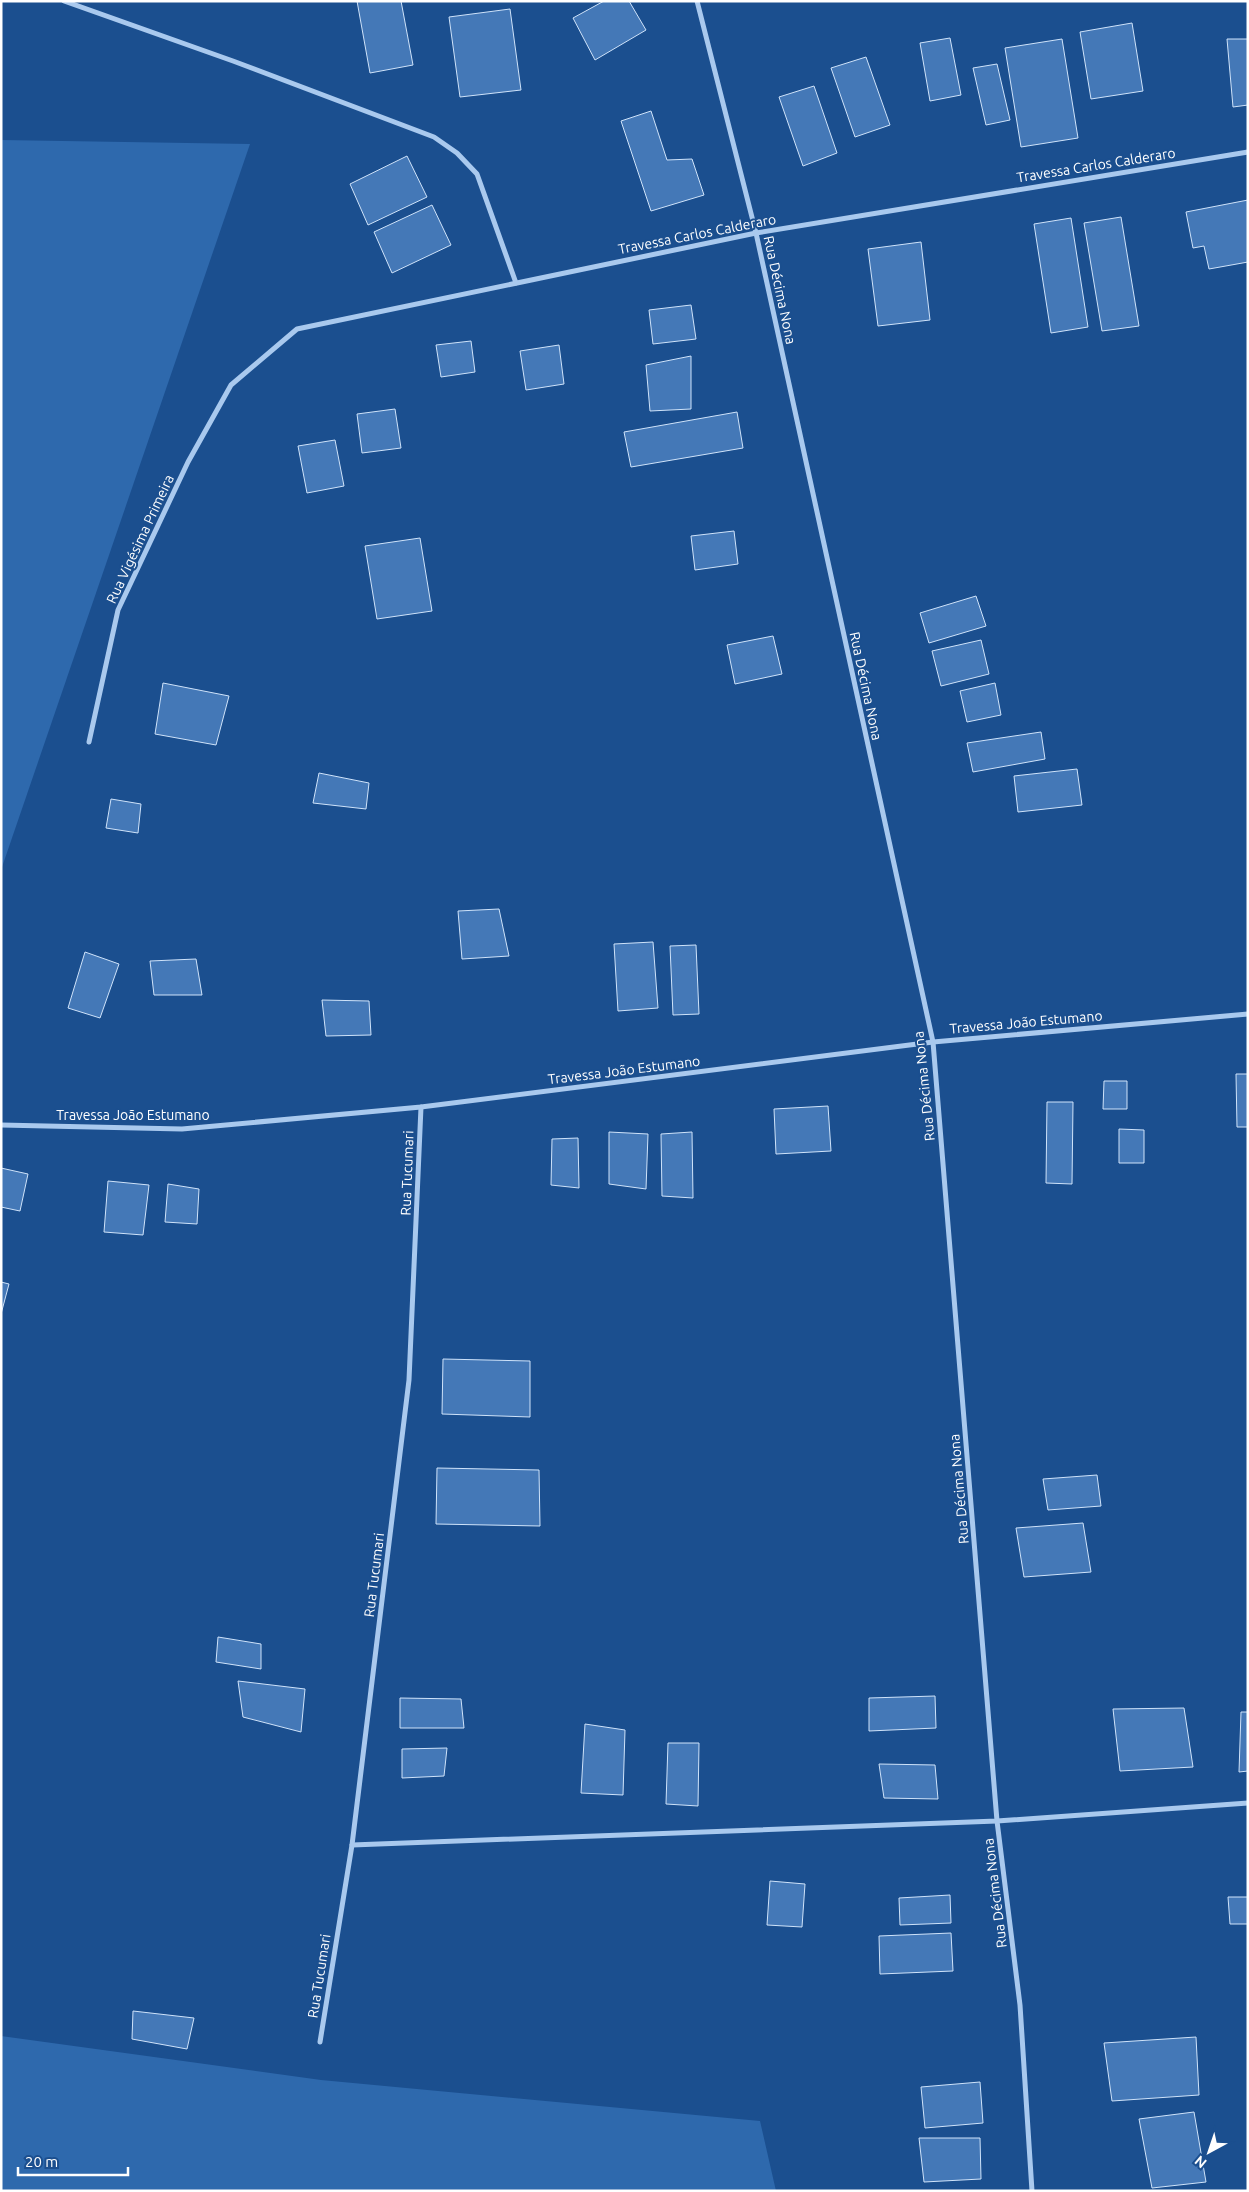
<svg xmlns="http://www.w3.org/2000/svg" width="1249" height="2192" viewBox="0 0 1249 2192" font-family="Ubuntu,sans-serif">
<rect width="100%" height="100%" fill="#1b4f8f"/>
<g fill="#2e69ad">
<polygon points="1,140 250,144 1,870"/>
<polygon points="1,2036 321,2080 760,2121 776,2191 1,2191"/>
</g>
<g fill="#4478b7" stroke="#cfe3fa">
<polygon points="357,1 401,1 413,65 370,73"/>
<polygon points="604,1 629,1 646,30 595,60 573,18"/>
<polygon points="510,9 521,90 460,97 449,17"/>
<polygon points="1132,23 1143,91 1091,99 1080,32"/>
<polygon points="950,38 961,95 930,101 920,43"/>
<polygon points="1062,39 1078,138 1021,147 1005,48"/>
<polygon points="1227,39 1248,39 1248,105 1233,107"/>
<polygon points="866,57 890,125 855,137 831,68"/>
<polygon points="997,64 1010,120 986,125 973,68"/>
<polygon points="814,86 837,153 803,166 779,97"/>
<polygon points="651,111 667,160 692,159 704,195 651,211 621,121"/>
<polygon points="407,156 427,197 368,225 350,184"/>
<polygon points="1248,200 1248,262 1209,269 1204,246 1193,248 1186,212"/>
<polygon points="432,205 451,245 392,273 374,232"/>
<polygon points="1121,217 1139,326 1102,331 1084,223"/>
<polygon points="1071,218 1088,327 1051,333 1034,224"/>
<polygon points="921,242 930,320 878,326 868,249"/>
<polygon points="691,305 696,339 653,344 649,310"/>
<polygon points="471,341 475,372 441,377 436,345"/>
<polygon points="559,345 564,384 526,390 520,351"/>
<polygon points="691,356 691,409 650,411 646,365"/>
<polygon points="395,409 401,448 362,453 357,414"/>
<polygon points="737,412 743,448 631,467 624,432"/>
<polygon points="335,440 344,486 307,493 298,446"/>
<polygon points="734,531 738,564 695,570 691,536"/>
<polygon points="420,538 432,611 377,619 365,546"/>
<polygon points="976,596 986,626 929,643 920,613"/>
<polygon points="773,636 782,674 735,684 727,645"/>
<polygon points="981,640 989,674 941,686 932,651"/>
<polygon points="163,683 229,696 216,745 155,734"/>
<polygon points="995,683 1001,715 967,722 960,691"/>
<polygon points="1041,732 1045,759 973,772 967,743"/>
<polygon points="1077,769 1082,805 1018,812 1014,776"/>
<polygon points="319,773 369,783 366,809 313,803"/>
<polygon points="111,799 141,804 138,833 106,828"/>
<polygon points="499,909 509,956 462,959 458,911"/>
<polygon points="653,942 658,1008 618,1011 614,944"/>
<polygon points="696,945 699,1014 673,1015 670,946"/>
<polygon points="85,952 119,964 100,1018 68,1008"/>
<polygon points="196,959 202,995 154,995 150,961"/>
<polygon points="322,1000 369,1001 371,1035 326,1036"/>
<polygon points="1236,1074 1248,1074 1248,1127 1237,1127"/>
<polygon points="1104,1081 1127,1081 1127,1109 1103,1109"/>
<polygon points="1047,1102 1073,1102 1072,1184 1046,1183"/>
<polygon points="828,1106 831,1151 776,1154 774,1109"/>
<polygon points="1119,1129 1144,1130 1144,1163 1119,1163"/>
<polygon points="609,1132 648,1134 646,1189 609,1184"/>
<polygon points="692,1132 693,1198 662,1196 661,1134"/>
<polygon points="578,1138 579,1188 551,1185 552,1139"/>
<polygon points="1,1168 28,1174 20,1211 1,1207"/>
<polygon points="108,1181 149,1185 143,1235 104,1232"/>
<polygon points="168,1184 199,1189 197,1224 165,1222"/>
<polygon points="1,1282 9,1284 1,1314"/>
<polygon points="443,1359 530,1361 530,1417 442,1414"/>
<polygon points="437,1468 539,1470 540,1526 436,1524"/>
<polygon points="1097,1475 1101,1506 1048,1510 1043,1479"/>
<polygon points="1083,1523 1091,1572 1024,1577 1016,1528"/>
<polygon points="218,1637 261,1644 261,1669 216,1662"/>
<polygon points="238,1681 305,1689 301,1732 243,1717"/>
<polygon points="935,1696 936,1728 869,1731 869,1698"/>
<polygon points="400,1698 461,1699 464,1728 400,1728"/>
<polygon points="1184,1708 1193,1767 1120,1771 1113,1709"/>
<polygon points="1241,1712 1248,1712 1248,1771 1239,1772"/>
<polygon points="585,1724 625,1730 623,1795 581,1793"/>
<polygon points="668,1743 699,1743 698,1806 666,1804"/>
<polygon points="447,1748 444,1776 402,1778 402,1749"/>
<polygon points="879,1764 935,1765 938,1799 884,1798"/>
<polygon points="770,1881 805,1884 802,1927 767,1925"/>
<polygon points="950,1895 951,1923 900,1925 899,1898"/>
<polygon points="1228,1897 1248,1897 1248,1924 1230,1924"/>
<polygon points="951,1933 953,1971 880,1974 879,1936"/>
<polygon points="133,2011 194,2018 187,2049 132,2039"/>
<polygon points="1196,2037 1199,2095 1112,2101 1104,2043"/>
<polygon points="980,2082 983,2123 925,2128 921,2087"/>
<polygon points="1194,2112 1206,2182 1152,2188 1139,2119"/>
<polygon points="919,2138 980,2138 981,2179 924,2182"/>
</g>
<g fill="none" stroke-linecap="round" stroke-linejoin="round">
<g stroke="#a9c9ee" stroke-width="5">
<polyline points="64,1 233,61 434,137 457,153 477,174 516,283"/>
<polyline points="697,1 756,233 933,1042 997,1821 1020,2005 1032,2191"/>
<polyline points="89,742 118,610 188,462 231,385 297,329 756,233 1248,152"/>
<polyline points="1,1125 182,1129 421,1107 933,1042 1248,1014"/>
<polyline points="352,1845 997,1821 1248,1803"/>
<polyline points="320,2042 352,1845 409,1380 421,1107"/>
</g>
</g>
<g text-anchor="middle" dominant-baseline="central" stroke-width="4" stroke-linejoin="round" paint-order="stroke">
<g font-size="14" fill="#fff" stroke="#1b4f8f">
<text transform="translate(1096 165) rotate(-9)">Travessa Carlos Calderaro</text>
<text transform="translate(697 234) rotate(-11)">Travessa Carlos Calderaro</text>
<text transform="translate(780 290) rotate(78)">Rua Décima Nona</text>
<text transform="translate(140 539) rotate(-65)">Rua Vigésima Primeira</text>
<text transform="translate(866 686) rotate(78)">Rua Décima Nona</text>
<text transform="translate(1026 1022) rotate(-5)">Travessa João Estumano</text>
<text transform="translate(624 1070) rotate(-7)">Travessa João Estumano</text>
<text transform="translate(924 1086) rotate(-96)">Rua Décima Nona</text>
<text x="133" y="1115">Travessa João Estumano</text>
<text transform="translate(407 1173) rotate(-88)">Rua Tucumari</text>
<text transform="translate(959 1489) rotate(-95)">Rua Décima Nona</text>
<text transform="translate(374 1575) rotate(-83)">Rua Tucumari</text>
<text transform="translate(995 1893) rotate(-97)">Rua Décima Nona</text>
<text transform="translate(319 1976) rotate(-81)">Rua Tucumari</text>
</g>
</g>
<rect width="1249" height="2192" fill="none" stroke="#ffffff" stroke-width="5"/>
<g transform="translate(1209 2152) rotate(220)" stroke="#1b4f8f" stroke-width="4" paint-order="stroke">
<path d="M0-4L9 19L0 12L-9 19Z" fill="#ffffff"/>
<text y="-8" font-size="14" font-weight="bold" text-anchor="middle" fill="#ffffff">N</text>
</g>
<path d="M18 2167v8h110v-8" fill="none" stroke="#ffffff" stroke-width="2.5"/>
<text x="25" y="2167" font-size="15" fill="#ffffff" stroke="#1b4f8f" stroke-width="4" paint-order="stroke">20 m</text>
</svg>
